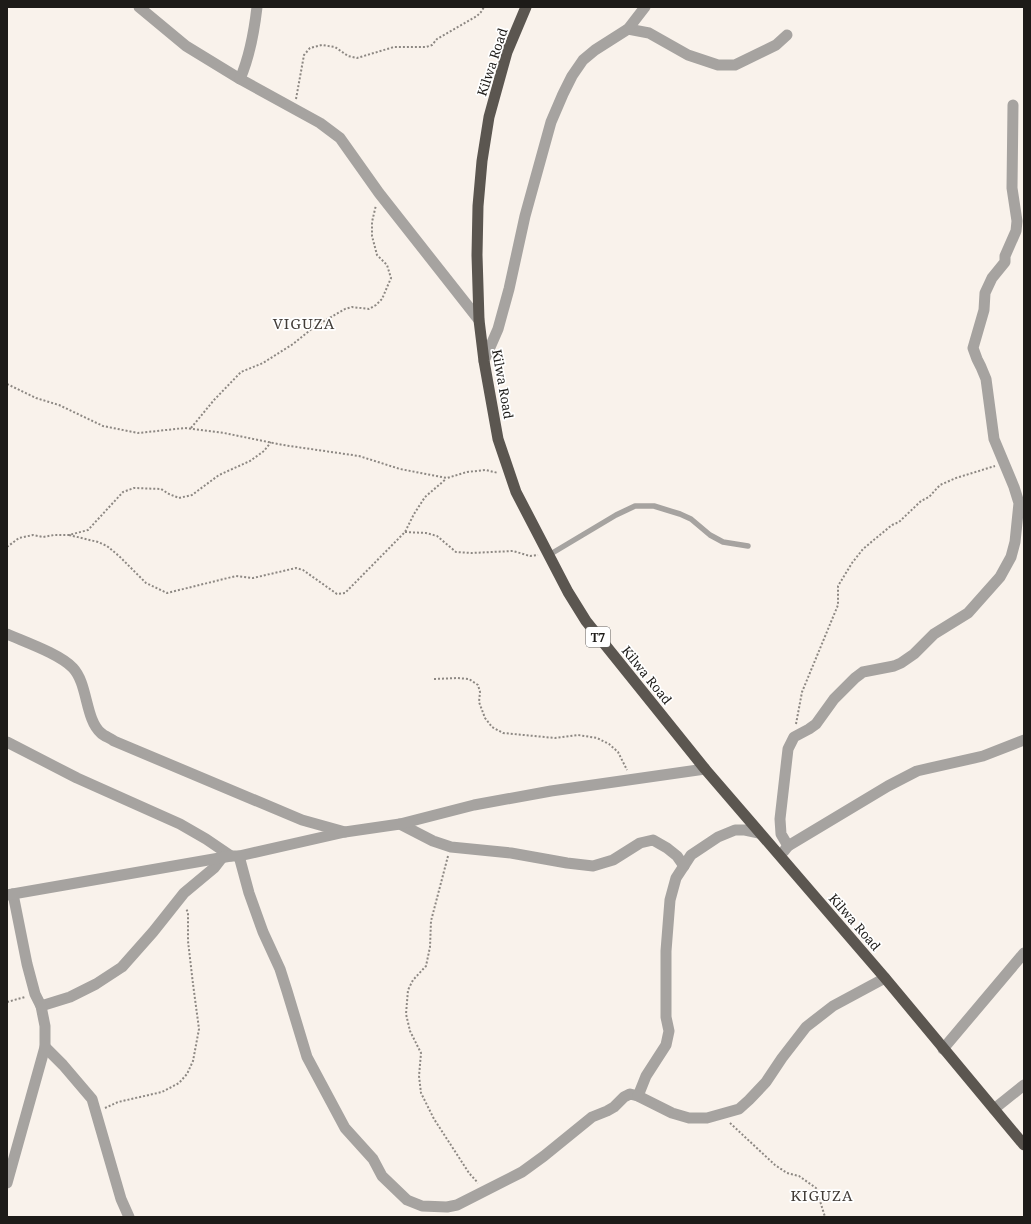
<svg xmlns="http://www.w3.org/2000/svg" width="1031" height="1224" viewBox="0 0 1031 1224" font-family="'Noto Serif',serif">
<rect width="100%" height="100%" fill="#f9f2eb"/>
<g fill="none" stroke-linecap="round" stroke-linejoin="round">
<g stroke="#8d8883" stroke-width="2" stroke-dasharray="2 2" stroke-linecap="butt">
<polyline points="296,99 304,55 310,48 322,45 335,47 348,56 357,58 394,47 426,47 432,45 437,39 477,16 481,12 484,7"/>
<polyline points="7,384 36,398 59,405 103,426 138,433 185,428 224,433 283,445 359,456 400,469 447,478 467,472 486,470 498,473"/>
<polyline points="191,428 214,400 241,372 263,363 293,344 314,327 345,309 352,307 369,309 376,305 382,299 391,278 387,265 377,255 372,236 372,222 376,205"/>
<polyline points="405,532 426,533 437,536 456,552 471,553 513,551 530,556 538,555"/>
<polyline points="69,535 98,542 107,546 119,556 146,583 167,593 236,576 253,578 296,568 303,570 337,594 345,593 405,532 414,514 425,497 446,479"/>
<polyline points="7,547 19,538 33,535 43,537 54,535 69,535 88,530 123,492 134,488 161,489 169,494 179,498 192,495 219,475 250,461 264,451 271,442"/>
<polyline points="434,679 457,678 469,679 478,685 480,692 479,702 485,718 492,727 503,733 555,738 578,735 597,738 609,744 618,752 627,770"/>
<polyline points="796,724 802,692 838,605 838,586 852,563 863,549 881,534 892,525 899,522 921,501 929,497 940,485 956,478 995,466"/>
<polyline points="448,856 431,921 430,947 426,966 413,980 408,990 406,1014 410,1031 421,1053 419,1076 421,1093 434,1119 469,1173 478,1183"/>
<polyline points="7,1002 25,997"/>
<polyline points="105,1108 118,1102 162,1092 179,1083 187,1074 193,1061 199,1029 193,984 188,941 188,913 186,908"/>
<polyline points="730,1123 775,1165 787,1173 799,1176 816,1188 825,1217"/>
</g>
<polyline stroke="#a6a3a0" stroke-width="5.5" points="549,555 616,515 635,506 654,506 680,514 691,519 710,535 723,542 748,546"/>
<g stroke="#a6a3a0" stroke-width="11">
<polyline points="139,7 186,46 240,79 320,123 340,138 379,193 479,320"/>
<polyline points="628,29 649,33 688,55 718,65 735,65 776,45 787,35"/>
<path d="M240,79C250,56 254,33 257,7"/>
<polyline points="484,361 498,329 509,289 525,216 551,122 563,94 572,76 583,60 595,50 628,29 645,7"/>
<path d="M7,634C25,642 60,654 73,668C88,684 85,719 101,733C104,736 110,738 114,741L302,820L345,832"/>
<polyline points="7,742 77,778 180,824 206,839 231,856"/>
<polyline points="400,824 433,841 451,847 511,853 567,863 593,866 613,860 640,843 653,840 667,848 677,856 684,866"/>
<polyline points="788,846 781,834 780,819 788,749 794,737 809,729 816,724 834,699 855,678 863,672 894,666 901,663 914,654 934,634 968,613 1000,577 1011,557 1015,542 1019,503 1014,487 994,439 986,379 981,367 977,359 973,348 984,310 985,293 992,278 1005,262 1005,256 1016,231 1017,221 1012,188 1013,105"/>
<polyline points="784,851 788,846 888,786 917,771 983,756 1024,740"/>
<polyline points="239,856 249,893 263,932 280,969 287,991 307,1057 345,1128 373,1159 382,1176 407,1200 422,1206 447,1207 457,1205 522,1172 544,1156 592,1117 607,1111 614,1107 624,1097 630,1094 638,1096 672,1113 689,1118 707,1118 739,1109 749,1100 766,1082 782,1058 806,1027 833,1006 885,978"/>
<polyline points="41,1006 70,997 96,984 122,967 153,932 184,893 214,868 221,859"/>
<polyline points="45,1047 63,1065 92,1099 121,1199 129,1217"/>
<polyline points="943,1049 1024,953"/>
<polyline points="638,1096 646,1076 666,1045 669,1031 666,1017 666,951 670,900 676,878 691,855 718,837 735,830 745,830 759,833"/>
<polyline points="994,1109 1024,1085"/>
<polyline points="7,1183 45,1047 45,1026 41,1006 35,994 27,964 13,894"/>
</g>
<polyline stroke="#a6a3a0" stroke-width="11" points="7,895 231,856 239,856 345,832 400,824 474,805 551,791 705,769"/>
<polyline stroke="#5b5650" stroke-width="11" points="526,7 507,52 489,117 482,161 478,206 477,255 479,320 484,361 498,439 516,492 568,592 586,621 705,769 885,978 1024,1145"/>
</g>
<g text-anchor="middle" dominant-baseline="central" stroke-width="3.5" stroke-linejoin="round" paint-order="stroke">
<rect fill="#fff" stroke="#615f5d" stroke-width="1" x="586" y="627" width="24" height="20" rx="3"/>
<g font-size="12" font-weight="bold" fill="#1d1b18">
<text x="598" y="637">T7</text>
</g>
<g font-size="13" fill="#1d1b18" stroke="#fff">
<text transform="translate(492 62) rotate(-72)">Kilwa Road</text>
<text transform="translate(503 384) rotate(80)">Kilwa Road</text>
<text transform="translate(647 675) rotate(51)">Kilwa Road</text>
<text transform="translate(855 922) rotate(49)">Kilwa Road</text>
</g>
<g font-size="15" letter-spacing="1" fill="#423c37" stroke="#fff">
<text x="304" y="323">VIGUZA</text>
<text x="822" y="1195">KIGUZA</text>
</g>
</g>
<rect width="1031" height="1224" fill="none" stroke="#1d1b18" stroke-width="16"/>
</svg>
